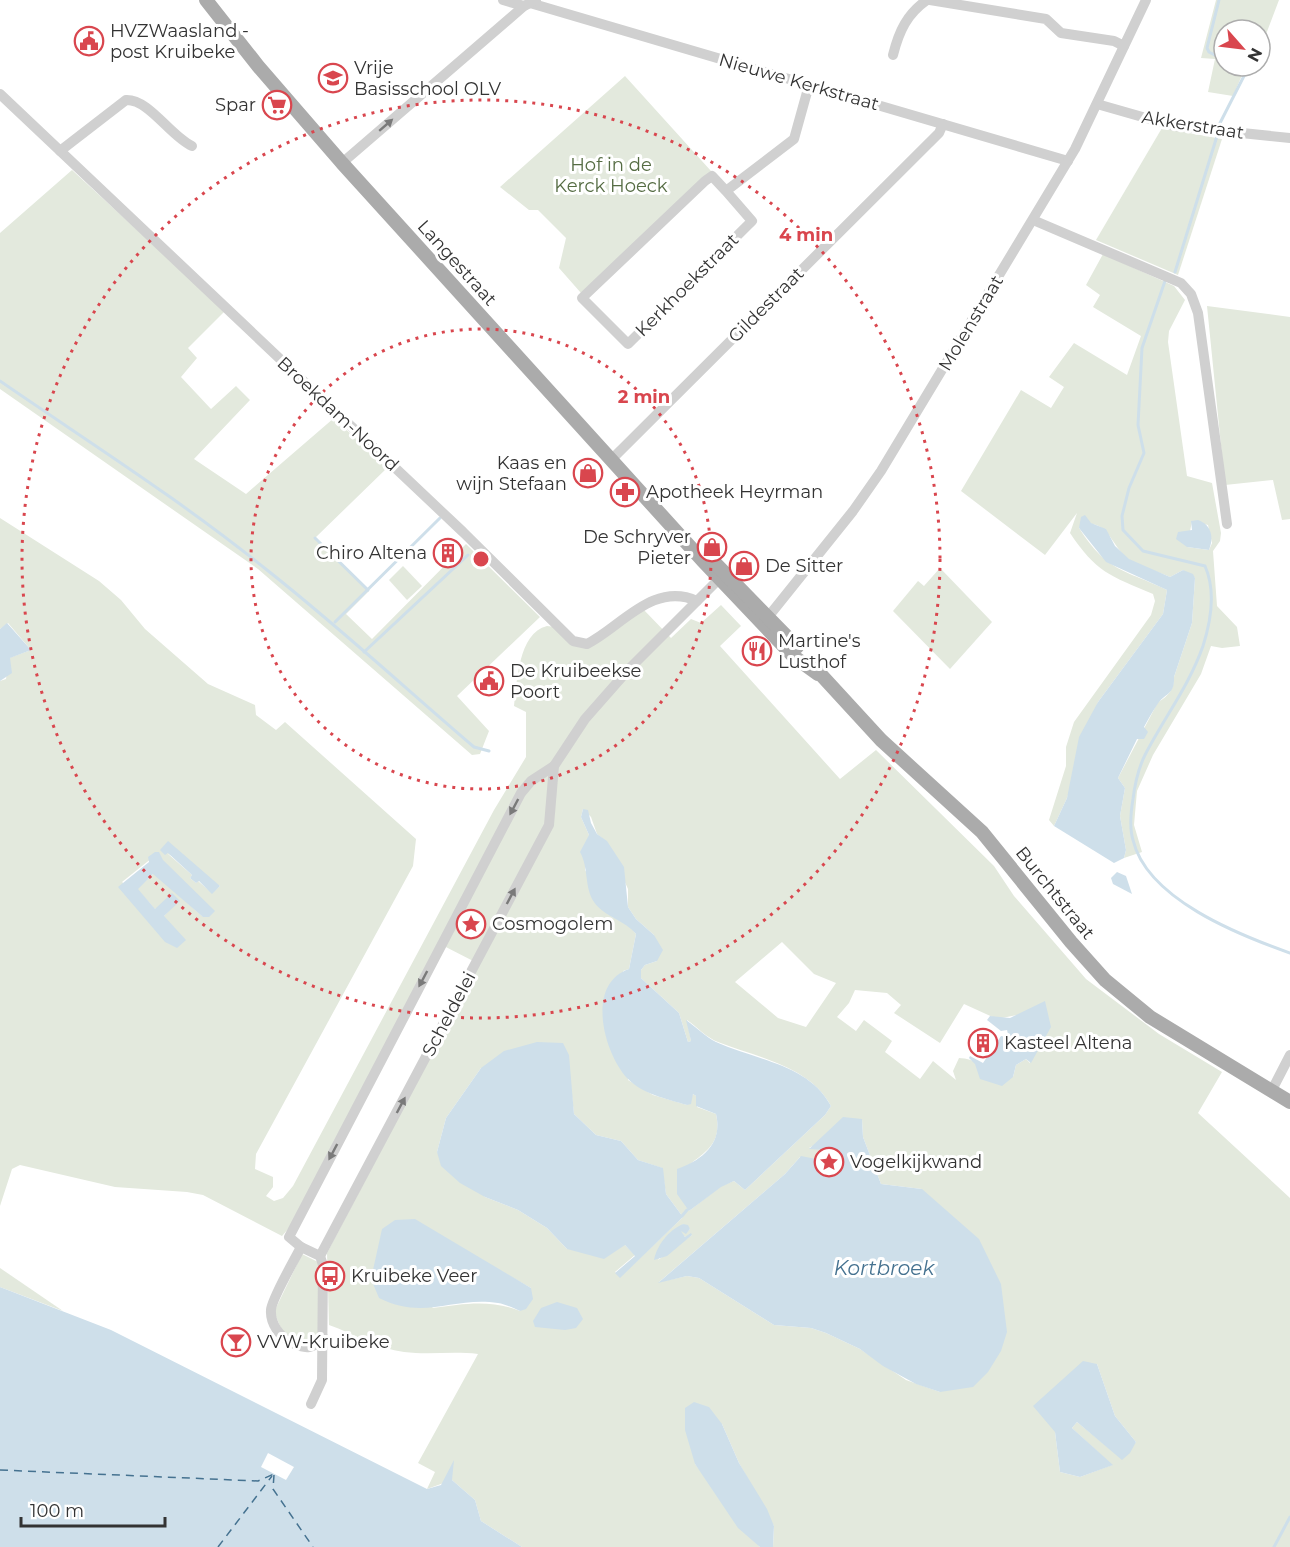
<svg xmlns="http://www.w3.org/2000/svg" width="1290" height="1547" viewBox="0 0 1290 1547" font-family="Montserrat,sans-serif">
<rect width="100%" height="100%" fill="#fff"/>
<g fill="#e3e9dd" fill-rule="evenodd">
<polygon points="1216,0 1279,0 1260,50 1260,30 1224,30 1224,66 1246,66 1233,96 1208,92 1215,59 1201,58"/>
<polygon points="625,76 711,171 581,293 559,268 566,238 538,210 529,210 500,187"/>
<polygon points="1162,128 1222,139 1178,275 1096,240"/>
<polygon points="72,170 225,311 188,348 197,358 181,377 211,409 236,386 250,400 194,459 246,494 334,418 387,468 315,538 369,591 346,614 372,639 466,544 540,617 457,696 489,731 480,754 472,755 258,569 0,389 0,233"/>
<path d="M1103,254L1174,286L1185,300L1169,331L1168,342L1187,476L1212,483L1221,533L1220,541L1213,551L1217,606L1237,627L1240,646L1222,648L1211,646L1201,674L1153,755L1137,791L1134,825L1142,852L1124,858L1126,850L1120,816L1125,788L1118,778L1158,702C1169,696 1174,689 1174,677L1192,623L1195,578L1183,570L1170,577C1157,571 1138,567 1127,558C1108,541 1111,523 1082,523L1079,528C1108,573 1124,569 1167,590L1163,614L1098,702L1067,798L1054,826L1049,820L1066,766V747L1074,722L1151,615L1155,601L1153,594C1110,576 1096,572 1070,533L1077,513L1045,555L961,491L1021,390L1051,408L1064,387L1049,377L1074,343L1127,375L1141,336L1093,307L1100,295L1086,285ZM1192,521L1208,525L1212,543L1209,550L1187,547Z"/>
<polygon points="1207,306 1290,317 1290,519 1282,520 1273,480 1225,485"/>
<path d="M0,518L99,581L121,600L145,629L208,684L255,705L256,715L276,730L285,722L416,839L413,866L256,1154L255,1169L273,1177V1187L266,1196L274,1201L283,1198L293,1186L494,810L526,757V712L514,706C517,683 518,633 547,626L555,627L582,648L590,647L643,609L671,638L691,619L701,623L721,605L741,626L720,646L840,779L876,750L994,866L1014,896L1086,979L1159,1034L1222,1072L1198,1113L1290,1198V1547H773L774,1526L739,1463L722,1424L695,1464L760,1547H522L481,1521L475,1500L452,1480L427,1489L435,1472L418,1463L478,1354C453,1351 429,1355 404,1352C378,1349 354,1334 329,1325L327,1253L479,964L438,943L289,1228L282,1236L203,1195L187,1192L115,1187L20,1165L12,1169L0,1206V681L6,679L9,658L31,650L8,623L0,629ZM583,809L591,817L597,834L607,842L628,889V907L636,919L654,935L657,961L645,965L641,970V978L679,1013L688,1042L691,1041L687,1020C697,1027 707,1038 718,1042C756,1057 810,1066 831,1106L825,1115L745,1190L734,1181L721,1186L689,1211V1165C709,1150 722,1141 716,1114L697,1107L696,1096L693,1094L687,1105L653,1095L628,1080L623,971L629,969L636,934L628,924L612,917L585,870L589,835L581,817ZM167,853L220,886L212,893L198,881L196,883L190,878L192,875ZM157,854L203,917L154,873L137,889L155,909L179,900L164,916L122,882ZM782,942L814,974L836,983L806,1027L778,1018L735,982ZM855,990L887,993L901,1005L894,1013L940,1043L964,1004L997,1019L1022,1014L1045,1002L1030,1063L1026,1059L1016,1065L1013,1077C998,1072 973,1058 959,1058L953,1071L956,1080L933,1061L920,1079L885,1052L892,1041L864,1020L856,1031L837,1017L849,1003ZM481,1068L571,1087L574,1114L596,1135L621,1141L638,1160L662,1168L666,1194L683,1217L620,1277L615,1272L635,1255L625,1245L567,1249L547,1228L518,1210L485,1197L437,1152L446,1118ZM862,1119L863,1137L881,1184L922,1189L940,1392L906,1380L860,1349L826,1333L811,1328L774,1325L699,1278L687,1276L659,1282L785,1174L800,1157L827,1169L835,1161L825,1150L809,1148ZM683,1224L690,1229L686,1233L682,1229L680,1231L685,1237L692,1235L658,1260ZM480,1259L531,1288L520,1311C490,1299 464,1304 432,1308ZM1097,1364L1115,1416L1136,1442L1122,1459L1077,1422L1072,1428L1112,1465L1080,1477L1060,1472L1055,1432Z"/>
<polygon points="403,566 422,586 407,600 389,580"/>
<polygon points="940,568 992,622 950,669 893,611 918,581 924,586"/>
<polygon points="302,1254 318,1262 318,1336 312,1343 303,1346 283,1333 274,1312"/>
<polygon points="0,1268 63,1311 0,1287"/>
</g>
<g fill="#cedfea">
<path d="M1085,515L1091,523L1106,529L1115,546L1129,559L1170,577L1183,570L1193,574L1195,578L1192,623L1174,677C1175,696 1164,693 1157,705C1152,712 1148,720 1144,727L1148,732L1144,739H1137L1118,778L1125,788L1120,816L1126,850L1124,858L1114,863L1054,826L1067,798L1079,737L1098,702L1163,614L1167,590L1106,562L1079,528L1081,517Z"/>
<path d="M1198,520C1212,525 1214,538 1209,550L1187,547L1176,539L1178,532L1192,530L1191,521Z"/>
<polygon points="7,623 31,650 10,658 12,673 0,681 0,629"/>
<path d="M583,809L588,810L591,823L597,834L607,841L624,867L628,907L636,919L654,935L663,950L657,961L645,965L641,970V978L679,1013L688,1042L691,1041L686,1020C696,1027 706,1037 716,1042C755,1060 809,1064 831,1106L825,1115L745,1190L734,1181L721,1187L689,1211L677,1194V1169C703,1160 723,1143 716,1114L696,1106V1096L693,1094L691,1104L687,1105C667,1099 642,1094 627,1078C604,1053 585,984 629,969L636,934C625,920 604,917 594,902C584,887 589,868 580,852L589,835L581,817Z"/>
<polygon points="168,841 220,886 212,894 199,881 196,883 190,878 192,875 168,853 165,855 160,850"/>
<polygon points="155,852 159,852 163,860 215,911 209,917 203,917 153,874 138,889 155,909 172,893 180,901 164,916 186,940 177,948 165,942 118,887 149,862 148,857"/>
<polygon points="1117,872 1126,876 1132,894 1113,884 1111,878"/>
<polygon points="1045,1001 1051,1027 1031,1063 1026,1059 1016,1065 1013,1077 1002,1086 980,1079 975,1064 969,1058 970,1056 983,1063 1001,1036 1006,1037 1008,1034 1007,1030 1001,1031 987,1020 990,1016 1010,1018"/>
<polygon points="537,1042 563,1043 569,1055 574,1114 596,1135 621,1141 638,1160 663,1168 666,1194 683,1217 620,1278 615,1273 635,1256 625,1245 604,1259 567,1249 547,1228 518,1210 485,1197 460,1183 441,1166 437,1152 446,1118 481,1068 504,1051"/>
<polygon points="843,1117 862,1119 863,1137 881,1184 922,1189 979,1239 1001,1284 1007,1332 1001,1351 988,1372 973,1387 940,1392 916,1384 883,1366 860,1349 826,1333 811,1328 774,1325 699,1278 687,1276 658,1283 785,1174 801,1156 821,1160 827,1168 835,1161 825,1150 809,1149"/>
<path d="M415,1219L531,1288L533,1299L526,1309L520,1311C513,1308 505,1304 498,1303C454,1296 424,1321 379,1298L371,1279L382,1229L395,1220Z"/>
<path d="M683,1224L688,1225L690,1229L686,1234L681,1231L685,1237L691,1233L692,1235L667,1256L654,1260C657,1245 669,1230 683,1224Z"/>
<polygon points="0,1287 111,1330 427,1489 441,1485 454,1460 452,1480 475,1500 481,1521 522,1547 0,1547"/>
<polygon points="557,1302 577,1308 583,1319 576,1328 565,1330 535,1327 533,1321 541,1308"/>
<polygon points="1083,1361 1097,1364 1115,1416 1136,1442 1130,1453 1122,1460 1077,1422 1072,1428 1113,1465 1080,1477 1060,1472 1055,1432 1033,1406"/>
<polygon points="694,1402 709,1407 722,1424 739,1463 767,1509 774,1526 773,1547 760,1547 738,1528 695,1464 685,1430 685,1408"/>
</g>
<polygon fill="#fff" points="268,1453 294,1467 286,1480 261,1467"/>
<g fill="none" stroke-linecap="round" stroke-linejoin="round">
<g stroke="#cedfea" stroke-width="3">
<polyline points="1219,0 1207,48 1209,52 1224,60"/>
<polyline points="1219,125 1246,72 1243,66"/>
<polyline points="1175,272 1217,136"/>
<path d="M1165,281L1142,348L1138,425L1144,453L1129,488L1122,516L1123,530L1143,551L1205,566C1216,591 1211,621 1203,646C1189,686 1164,718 1145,755C1138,769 1135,783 1133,799C1131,811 1129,827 1133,840C1147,899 1239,935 1290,953"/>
<path d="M0,381C90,443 182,501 267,570C338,626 405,688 474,747L489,751"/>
<polyline points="315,538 368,590"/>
<polyline points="335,622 440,518"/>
<polyline points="364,652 468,555"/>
<polyline points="682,1216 687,1210"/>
<polyline points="1274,1547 1290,1517"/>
</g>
<g stroke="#457290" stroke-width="1.5" stroke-dasharray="8 6" stroke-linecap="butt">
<polyline points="0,1470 258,1481 274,1474"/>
<polyline points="274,1475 273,1489 313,1547"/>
<polyline points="218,1547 272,1476"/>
</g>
<g stroke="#d0d0d0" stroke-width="10">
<polyline points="503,0 524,6"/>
<polyline points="930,0 1046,19 1061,33 1114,41 1124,46"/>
<polyline points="530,3 1068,161"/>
<path d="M893,55C899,31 907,14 927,0"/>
<path d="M0,94L463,532L573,641L587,644C621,627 653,581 697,601"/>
<polyline points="1097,104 1174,126 1290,138"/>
<path d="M60,151L126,100C149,99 170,136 192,146"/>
<polyline points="342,163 524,6 536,0"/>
<polyline points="726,191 712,176 705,181 582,298 628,344 752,221 726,191 794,139 809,85"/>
<polyline points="1033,220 1181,283 1191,294 1198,313 1227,524"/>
<polyline points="612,459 939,133 943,124"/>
<polyline points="764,622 853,511 881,471 1075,149 1146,0"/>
<polyline points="1272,1090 1290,1055"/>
<path d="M301,1247C295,1259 271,1300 271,1310C270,1324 280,1337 292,1343C307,1350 312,1348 325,1339"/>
<polyline points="320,1256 549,825 554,766 585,719 629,669 725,573"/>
<polyline points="311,1404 322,1380 323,1265 320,1256 301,1247 289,1237 521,793 531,781 554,766"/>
</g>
<g stroke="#ababab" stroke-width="14">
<polyline points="206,0 258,66 342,163 703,561 793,656 818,674"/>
<polyline points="712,560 797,647"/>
<polyline points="813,666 881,740 982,832 1071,942 1105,980 1150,1017 1290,1102"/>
</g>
</g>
<defs><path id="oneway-solid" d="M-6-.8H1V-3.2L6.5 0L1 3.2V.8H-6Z" transform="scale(1.5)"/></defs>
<g fill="#7a7a7a">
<use href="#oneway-solid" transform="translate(386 125) rotate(-41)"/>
<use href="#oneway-solid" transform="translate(514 807) rotate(118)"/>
<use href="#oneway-solid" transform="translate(511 896) rotate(-62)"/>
<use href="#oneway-solid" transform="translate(423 979) rotate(118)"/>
<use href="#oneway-solid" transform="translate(401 1105) rotate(-62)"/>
<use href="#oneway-solid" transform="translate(333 1152) rotate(118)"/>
</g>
<g fill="none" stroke="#d9464e" stroke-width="3" stroke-dasharray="3 6">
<circle cx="481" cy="559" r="230"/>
<circle cx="481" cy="559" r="459"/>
</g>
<defs>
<g id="civic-ring" transform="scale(1.5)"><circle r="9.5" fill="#fff" stroke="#d9464e" stroke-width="1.5"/><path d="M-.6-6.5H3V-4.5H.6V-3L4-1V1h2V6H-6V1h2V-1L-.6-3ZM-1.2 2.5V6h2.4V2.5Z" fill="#d9464e"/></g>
<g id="school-ring" transform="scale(1.5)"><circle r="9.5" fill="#fff" stroke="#d9464e" stroke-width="1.5"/><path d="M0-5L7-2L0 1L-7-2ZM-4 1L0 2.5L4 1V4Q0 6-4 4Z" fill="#d9464e"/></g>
<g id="supermarket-ring" transform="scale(1.5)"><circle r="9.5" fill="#fff" stroke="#d9464e" stroke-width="1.5"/><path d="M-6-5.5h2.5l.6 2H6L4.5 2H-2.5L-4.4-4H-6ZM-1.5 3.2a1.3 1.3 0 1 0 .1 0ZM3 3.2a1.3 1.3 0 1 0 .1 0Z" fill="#d9464e"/></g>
<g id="shop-ring" transform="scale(1.5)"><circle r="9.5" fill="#fff" stroke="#d9464e" stroke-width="1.5"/><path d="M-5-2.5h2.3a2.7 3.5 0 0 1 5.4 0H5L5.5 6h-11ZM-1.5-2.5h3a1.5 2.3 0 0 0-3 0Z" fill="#d9464e"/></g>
<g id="pharmacy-ring" transform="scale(1.5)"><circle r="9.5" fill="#fff" stroke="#d9464e" stroke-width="1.5"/><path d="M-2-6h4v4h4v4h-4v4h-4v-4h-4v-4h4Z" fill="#d9464e"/></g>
<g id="building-ring" transform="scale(1.5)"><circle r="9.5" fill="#fff" stroke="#d9464e" stroke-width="1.5"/><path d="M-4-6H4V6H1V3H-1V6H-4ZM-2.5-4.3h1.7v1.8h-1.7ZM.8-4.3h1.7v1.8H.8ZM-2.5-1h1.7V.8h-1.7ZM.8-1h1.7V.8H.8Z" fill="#d9464e"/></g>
<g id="restaurant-ring" transform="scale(1.5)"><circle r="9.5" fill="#fff" stroke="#d9464e" stroke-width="1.5"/><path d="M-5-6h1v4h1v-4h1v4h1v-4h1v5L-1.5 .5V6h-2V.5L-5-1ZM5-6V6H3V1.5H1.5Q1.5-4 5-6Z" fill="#d9464e"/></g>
<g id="sight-ring" transform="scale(1.5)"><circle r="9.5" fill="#fff" stroke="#d9464e" stroke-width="1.5"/><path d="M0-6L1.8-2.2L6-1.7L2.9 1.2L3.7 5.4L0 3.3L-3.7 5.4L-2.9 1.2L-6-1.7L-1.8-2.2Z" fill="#d9464e"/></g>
<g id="bus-ring" transform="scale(1.5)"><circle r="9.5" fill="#fff" stroke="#d9464e" stroke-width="1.5"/><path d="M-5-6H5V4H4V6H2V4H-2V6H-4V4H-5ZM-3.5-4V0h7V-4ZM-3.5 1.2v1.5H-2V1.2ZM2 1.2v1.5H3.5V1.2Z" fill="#d9464e"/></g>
<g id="bar-ring" transform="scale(1.5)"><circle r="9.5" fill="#fff" stroke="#d9464e" stroke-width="1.5"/><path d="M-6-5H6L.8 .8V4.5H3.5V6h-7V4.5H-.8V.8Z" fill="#d9464e"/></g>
</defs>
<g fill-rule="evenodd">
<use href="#civic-ring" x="89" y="41"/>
<use href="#school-ring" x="333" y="78"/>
<use href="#supermarket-ring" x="277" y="105"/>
<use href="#shop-ring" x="588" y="473"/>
<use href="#pharmacy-ring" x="625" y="492"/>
<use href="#shop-ring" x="712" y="547"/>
<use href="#building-ring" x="448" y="553"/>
<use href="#shop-ring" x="744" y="566"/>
<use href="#restaurant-ring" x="757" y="651"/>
<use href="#civic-ring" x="489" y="681"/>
<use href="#sight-ring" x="471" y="924"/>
<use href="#building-ring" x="983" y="1043"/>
<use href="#sight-ring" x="829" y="1162"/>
<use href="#bus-ring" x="330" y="1276"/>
<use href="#bar-ring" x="236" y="1342"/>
</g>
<g text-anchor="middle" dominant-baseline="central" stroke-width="6" stroke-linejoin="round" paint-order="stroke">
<g font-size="18" fill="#333" stroke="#fff" text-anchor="start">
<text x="110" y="31">HVZWaasland -<tspan x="110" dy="21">post Kruibeke</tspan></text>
<text x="354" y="68">Vrije<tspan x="354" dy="21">Basisschool OLV</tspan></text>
<text x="256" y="105" text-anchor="end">Spar</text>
<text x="567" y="463" text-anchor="end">Kaas en<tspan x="567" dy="21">wijn Stefaan</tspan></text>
<text x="646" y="492">Apotheek Heyrman</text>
<text x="691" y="537" text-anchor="end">De Schryver<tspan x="691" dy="21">Pieter</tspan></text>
<text x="427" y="553" text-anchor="end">Chiro Altena</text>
<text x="765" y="566">De Sitter</text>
<text x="778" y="641">Martine's<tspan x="778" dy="21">Lusthof</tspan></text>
<text x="510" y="671">De Kruibeekse<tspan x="510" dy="21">Poort</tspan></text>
<text x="492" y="924">Cosmogolem</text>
<text x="1004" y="1043">Kasteel Altena</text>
<text x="850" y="1162">Vogelkijkwand</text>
<text x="351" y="1276">Kruibeke Veer</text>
<text x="257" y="1342">VVW-Kruibeke</text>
</g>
<g font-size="18" fill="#333" stroke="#fff">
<text transform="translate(799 82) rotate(16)">Nieuwe Kerkstraat</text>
<text transform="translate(1193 125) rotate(9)">Akkerstraat</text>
<text transform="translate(457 263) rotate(48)">Langestraat</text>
<text transform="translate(687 285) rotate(-45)">Kerkhoekstraat</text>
<text transform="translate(766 305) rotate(-45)">Gildestraat</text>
<text transform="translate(971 323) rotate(-59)">Molenstraat</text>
<text transform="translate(338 414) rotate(43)">Broekdam-Noord</text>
<text transform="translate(1055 893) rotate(51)">Burchtstraat</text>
<text transform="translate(449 1014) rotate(-62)">Scheldelei</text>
</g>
<g font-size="18" fill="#556c43" stroke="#fff">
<text x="611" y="165">Hof in de<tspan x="611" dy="21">Kerck Hoeck</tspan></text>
</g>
<g font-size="20" font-style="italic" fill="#457290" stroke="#fff">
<text x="884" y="1268">Kortbroek</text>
</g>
</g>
<circle cx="481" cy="559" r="9" fill="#d9464e" stroke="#fff" stroke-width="3"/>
<g font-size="18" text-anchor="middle" font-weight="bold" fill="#d9464e" stroke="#fff" stroke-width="6" stroke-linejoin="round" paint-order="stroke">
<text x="806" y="241">4 min</text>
<text x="644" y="403">2 min</text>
</g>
<g transform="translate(1242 48) rotate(118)"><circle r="28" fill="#ffffff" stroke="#adadad" stroke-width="1.5"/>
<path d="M0-4.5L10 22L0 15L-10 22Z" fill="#d9464e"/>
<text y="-9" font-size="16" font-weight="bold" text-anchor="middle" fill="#333333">N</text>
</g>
<path d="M21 1517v9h144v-9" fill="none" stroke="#333333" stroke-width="3"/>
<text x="30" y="1517" font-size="18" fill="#333333" stroke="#ffffff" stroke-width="4.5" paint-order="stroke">100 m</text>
</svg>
